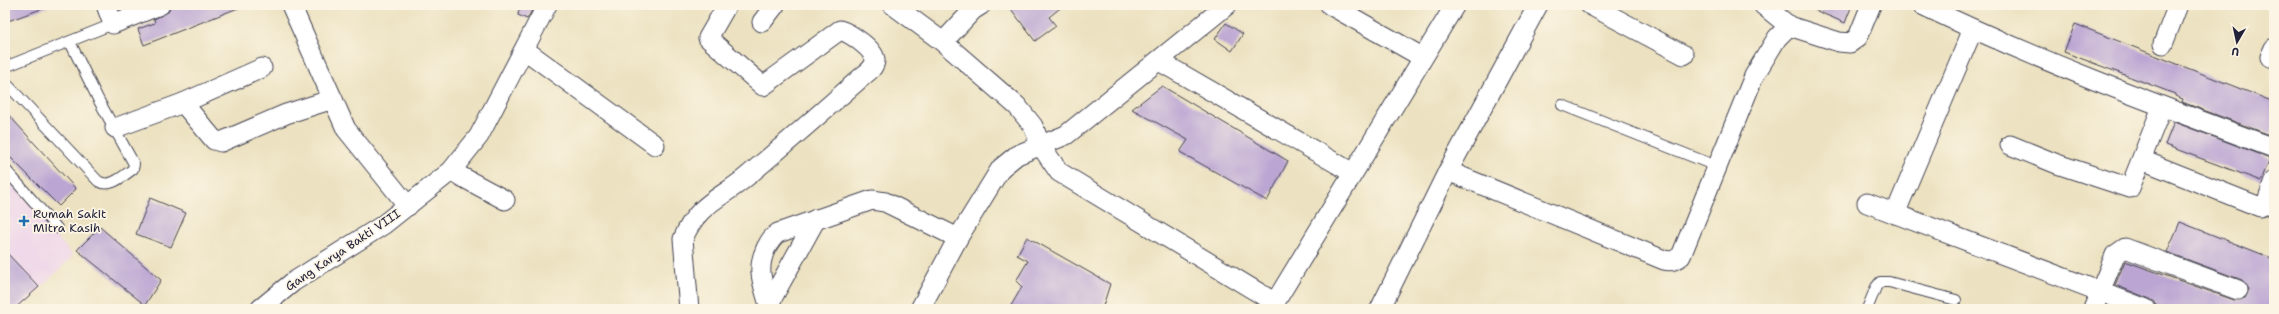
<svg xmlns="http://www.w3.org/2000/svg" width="2279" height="314" viewBox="0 0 2279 314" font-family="'Shantell Sans',sans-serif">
<rect width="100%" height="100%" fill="#fcf5e5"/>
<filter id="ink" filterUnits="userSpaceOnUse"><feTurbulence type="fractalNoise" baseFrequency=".025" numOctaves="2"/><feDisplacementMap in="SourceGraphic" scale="8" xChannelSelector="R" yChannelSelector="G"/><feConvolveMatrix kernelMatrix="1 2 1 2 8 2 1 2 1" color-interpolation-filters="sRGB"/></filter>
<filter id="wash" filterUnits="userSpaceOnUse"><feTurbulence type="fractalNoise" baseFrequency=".012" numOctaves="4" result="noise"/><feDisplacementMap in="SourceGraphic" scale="16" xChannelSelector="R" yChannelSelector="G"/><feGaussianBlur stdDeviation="0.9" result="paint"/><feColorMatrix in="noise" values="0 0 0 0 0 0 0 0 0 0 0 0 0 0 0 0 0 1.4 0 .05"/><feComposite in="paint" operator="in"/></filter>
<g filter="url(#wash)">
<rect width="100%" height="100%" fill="#ece2c1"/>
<polygon fill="#ecd1ea" points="10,181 73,256 19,309 5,309 5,185"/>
<g id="blocks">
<g fill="#bba6d3">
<polygon points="5,5 47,5 47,7 5,22"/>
<polygon points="171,5 243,5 243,6 144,45 138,29 155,23 154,19 168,12"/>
<polygon points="520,5 535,5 527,19 518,15"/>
<polygon points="1008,5 1064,5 1049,17 1056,26 1035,41"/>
<polygon points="1803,5 1852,5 1845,23"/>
<polygon points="1226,23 1243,34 1232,51 1215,39"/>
<polygon points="2075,24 2274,102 2274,123 2270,135 2182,102 2183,99 2175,96 2175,94 2064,52"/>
<polygon points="1162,86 1288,161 1267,201 1180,152 1188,140 1132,109"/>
<polygon points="5,111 76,189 59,206 5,152"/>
<polygon points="2174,122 2270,158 2261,181 2165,145"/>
<polygon points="150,198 186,213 171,247 136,234"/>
<polygon points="2180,222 2274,259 2274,309 2157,309 2155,302 2150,299 2115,285 2125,261 2234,300 2245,298 2249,289 2242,280 2167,252"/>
<polygon points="100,227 161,280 145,305 77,250"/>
<polygon points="1027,237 1110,284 1102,309 1009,309 1022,287 1016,281 1028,261 1017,255"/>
<polygon points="5,251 39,287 14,309 5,309"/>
</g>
</g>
</g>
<g filter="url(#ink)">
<use href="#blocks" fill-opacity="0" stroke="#403f4f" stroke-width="1"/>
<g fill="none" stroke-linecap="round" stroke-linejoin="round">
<g stroke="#403f4f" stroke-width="12">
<g id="service">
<polyline points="5,67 113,24"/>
<path d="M5,82L98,181C110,189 123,176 133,169L134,164L98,99L70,42"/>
<polyline points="1562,105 1716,166"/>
<polyline points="5,169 57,228"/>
<polyline points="1867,309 1876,287 1880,282 1889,282 1956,300"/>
</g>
</g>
<g stroke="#403f4f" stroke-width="21">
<g id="minor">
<polyline points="106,5 113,24 160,5"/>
<polyline points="291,5 346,129 408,206"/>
<polyline points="893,5 943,42 1017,106 1033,126 1041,146 1059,172 1274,302"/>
<polyline points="1330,5 1422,57"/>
<polyline points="1590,5 1684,55"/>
<polyline points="1763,5 1789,26 1839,42 1850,43 1858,37 1871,5"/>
<path d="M1922,5C2036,60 2155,104 2274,148"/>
<polyline points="762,22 775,5"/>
<polyline points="943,42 973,10 981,5"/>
<polyline points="2163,44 2178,5"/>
<polyline points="525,50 655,145"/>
<polyline points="2270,57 2274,48"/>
<polyline points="1159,61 1353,173"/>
<polyline points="183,103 262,68"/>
<polyline points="115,128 183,103 214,140 221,142 286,114 333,99"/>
<polyline points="2010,145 2057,164 2130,188 2162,107"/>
<polyline points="2142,160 2260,207 2266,204 2274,181"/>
<polyline points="451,171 505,200"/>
<path d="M1448,171L1664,260C1672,262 1675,260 1681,256L1754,76L1777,38L1789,26"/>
<polyline points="1867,203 2146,309"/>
<polyline points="1895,214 1973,29"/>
<polyline points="769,304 816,219"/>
<polyline points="260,309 293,282 383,225 451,171 479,136 547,5"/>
<path d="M689,309L683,239C697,204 720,199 745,178C785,145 824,110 863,76C868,72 874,68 875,61C876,50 850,33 840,30L763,86L708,38L727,5"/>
<path d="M770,309C764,285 755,271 766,248C770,241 772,237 778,233L872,200L885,202L958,238"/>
<polyline points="920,309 958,238 1001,168 1017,155 1066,135 1227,5"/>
<polyline points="1271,309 1455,5"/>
<polyline points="1380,309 1448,171 1538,5"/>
<polyline points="2093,309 2115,255 2125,248 2238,290"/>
</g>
</g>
<use href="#service" stroke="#fff" stroke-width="10"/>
<use href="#minor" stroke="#fff" stroke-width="19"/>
</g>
</g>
<path fill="#1f6fb2" stroke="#fcf5e5" stroke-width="1.5" d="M22 215h4v4h4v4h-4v4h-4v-4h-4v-4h4z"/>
<g text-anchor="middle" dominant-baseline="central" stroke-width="3.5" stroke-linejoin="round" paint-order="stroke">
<g font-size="12" fill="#22223b" stroke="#fcf5e5" text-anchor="start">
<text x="33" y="214">Rumah Sakit<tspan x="33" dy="14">Mitra Kasih</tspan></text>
</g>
<g font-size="12" fill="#22223b" stroke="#fcf5e5">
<text transform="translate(343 250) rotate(-34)">Gang Karya Bakti VIII</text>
</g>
</g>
<rect width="2279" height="314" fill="none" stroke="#fcf5e5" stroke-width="20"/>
<g transform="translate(2237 42) rotate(189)" stroke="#fcf5e5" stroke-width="3" paint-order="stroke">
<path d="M0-3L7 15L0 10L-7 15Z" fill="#22223b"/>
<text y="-6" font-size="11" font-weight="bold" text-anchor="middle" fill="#22223b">U</text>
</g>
</svg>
